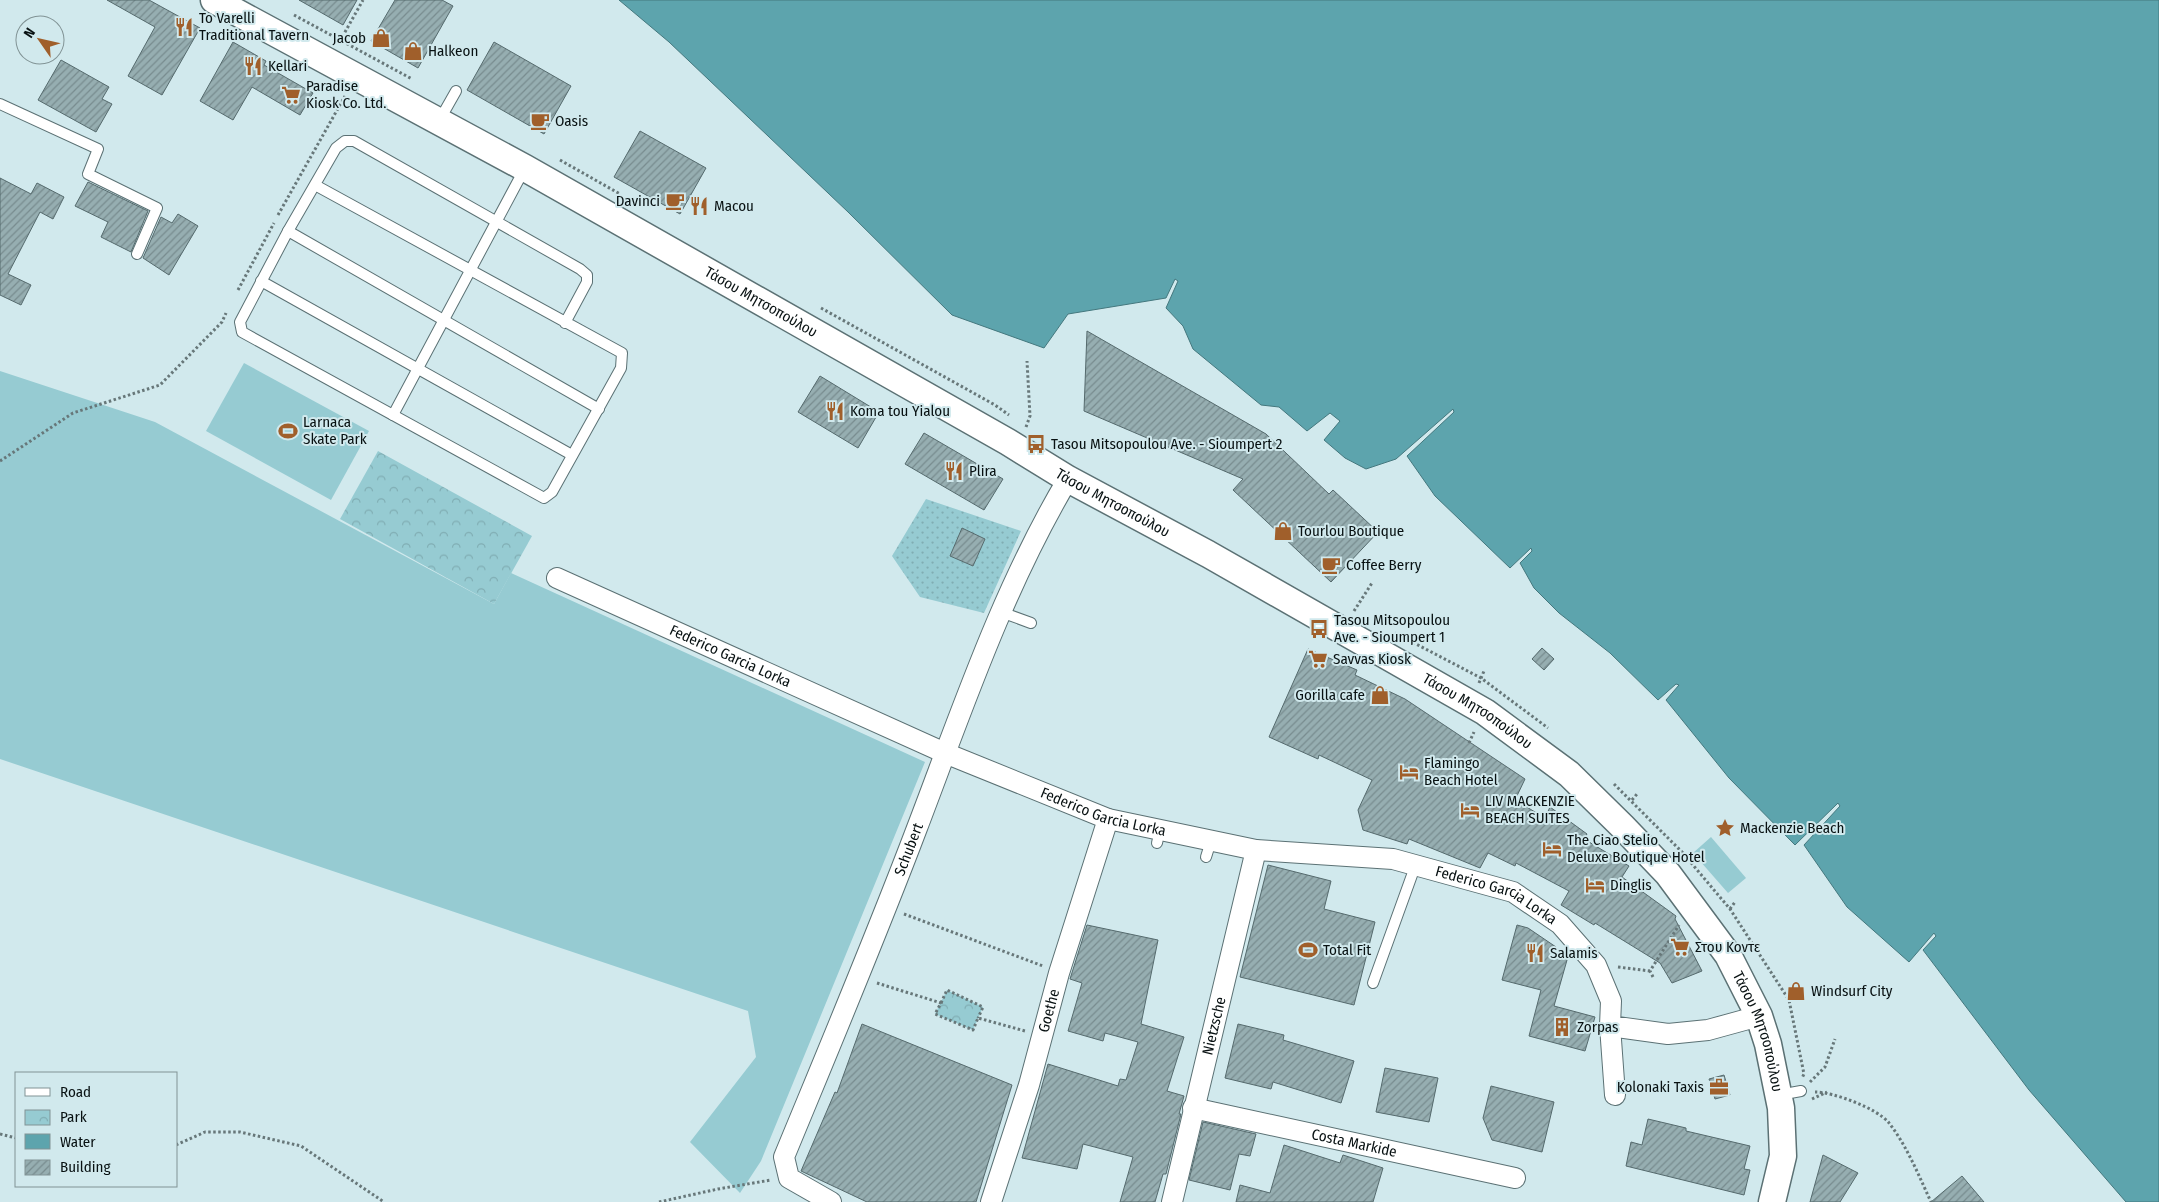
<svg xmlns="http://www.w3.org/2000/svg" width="2159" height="1202" viewBox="0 0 2159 1202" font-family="'Fira Sans Condensed',sans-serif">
<defs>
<pattern id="park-crowns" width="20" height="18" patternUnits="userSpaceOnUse" patternTransform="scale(1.25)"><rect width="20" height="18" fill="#96cbd2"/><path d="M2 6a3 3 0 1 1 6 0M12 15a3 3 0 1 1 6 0" fill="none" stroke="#80adb3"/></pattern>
<pattern id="garden-dots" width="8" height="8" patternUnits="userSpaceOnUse" patternTransform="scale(1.25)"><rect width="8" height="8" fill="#96cbd2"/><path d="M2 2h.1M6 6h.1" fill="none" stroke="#80adb3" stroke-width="1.8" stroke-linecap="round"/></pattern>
<pattern id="building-hatch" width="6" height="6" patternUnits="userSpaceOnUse" patternTransform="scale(1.25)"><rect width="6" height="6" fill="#96aeb1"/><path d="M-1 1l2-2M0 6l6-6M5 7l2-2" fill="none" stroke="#788c8f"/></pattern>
</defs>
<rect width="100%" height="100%" fill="#d1e9ed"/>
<g fill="#96cbd2">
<polygon points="244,363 369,431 331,500 206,431"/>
<polygon points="0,371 155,422 494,604 511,573 925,762 761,1161 740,1193 690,1142 756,1057 748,1011 0,759"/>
<polygon points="1711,837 1746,878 1728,893 1693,853"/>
</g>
<g fill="url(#park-crowns)">
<polygon points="378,451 532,536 494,604 340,519"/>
<polygon points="947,990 983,1007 973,1030 935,1014"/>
</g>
<path fill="url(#garden-dots)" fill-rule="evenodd" d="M926,499L1021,531L984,613L920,597L892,556ZM962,529L985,539L973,566L950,556Z"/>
<polygon fill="#5da4ad" stroke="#44787e" points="619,0 2159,0 2159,1202 2126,1202 2029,1090 1923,950 1936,936 1934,933 1909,962 1847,907 1804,845 1840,806 1838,803 1795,845 1729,778 1666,700 1679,685 1676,684 1658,700 1610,653 1559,613 1534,588 1520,563 1532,551 1531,548 1510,568 1435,496 1407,456 1454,412 1453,409 1396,459 1366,469 1345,458 1324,440 1340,421 1330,413 1307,431 1279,407 1261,405 1193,349 1183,326 1166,308 1178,281 1175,279 1166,298 1068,314 1044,348 952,315 848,212 669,42"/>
<g fill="url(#building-hatch)" stroke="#556a6d">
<polygon points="107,0 149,0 200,28 162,95 128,76 155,27"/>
<polygon points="299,0 357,0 343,25"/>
<polygon points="395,0 442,0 453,6 418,68 371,41"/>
<polygon points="233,42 266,61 264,65 313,93 300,115 252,87 233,120 200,101"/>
<polygon points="494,42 571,86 544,134 467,90"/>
<polygon points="61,60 109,87 102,99 112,104 96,132 38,100"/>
<polygon points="640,131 706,168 680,214 614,177"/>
<polygon points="0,178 31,194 37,183 64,197 53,219 40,212 8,274 31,285 21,305 0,295"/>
<polygon points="88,182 148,211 131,252 101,237 108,222 75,206"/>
<polygon points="178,214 198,226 169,275 143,258 161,217 172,223"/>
<polygon points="1087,331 1266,434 1329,494 1333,490 1378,532 1331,582 1233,490 1243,479 1084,411"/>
<polygon points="820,376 879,412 858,448 798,412"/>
<polygon points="924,433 1003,479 984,510 905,464"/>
<polygon points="962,528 985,539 973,566 950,556"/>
<polygon points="1542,648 1554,659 1544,670 1532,659"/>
<polygon points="1308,649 1357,670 1355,675 1405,699 1525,779 1515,800 1545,818 1550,807 1587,834 1584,839 1629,866 1622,877 1676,916 1675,919 1702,971 1672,983 1660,963 1595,923 1594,925 1561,905 1569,891 1516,863 1515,866 1488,853 1480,868 1409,839 1407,844 1363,830 1358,810 1372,780 1319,755 1318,759 1269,737"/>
<polygon points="1268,865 1331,881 1324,909 1375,922 1354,1005 1240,977"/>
<polygon points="1087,925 1158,940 1141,1024 1184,1037 1167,1091 1184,1096 1179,1114 1181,1114 1166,1174 1163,1174 1155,1202 1120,1202 1133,1157 1083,1144 1077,1169 1022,1158 1048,1064 1118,1086 1120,1079 1126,1080 1138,1042 1105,1033 1103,1041 1068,1031 1082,983 1070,979"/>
<polygon points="1517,925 1528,928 1556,947 1567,960 1554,1006 1595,1017 1585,1051 1529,1036 1541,990 1502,980"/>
<polygon points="862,1024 1012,1085 976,1202 867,1202 801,1171 835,1092 837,1093"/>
<polygon points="1238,1024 1284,1035 1283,1040 1354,1061 1341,1103 1273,1082 1271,1089 1225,1078"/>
<polygon points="1385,1068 1438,1078 1429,1122 1376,1112"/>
<polygon points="1724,1075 1730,1095 1715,1099 1709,1079"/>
<polygon points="1491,1086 1554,1102 1542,1152 1492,1140 1483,1118"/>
<polygon points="1648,1119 1686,1128 1686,1131 1750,1146 1744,1169 1750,1170 1744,1195 1626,1166 1631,1142 1642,1145"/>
<polygon points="1203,1122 1256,1134 1250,1156 1239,1154 1230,1190 1189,1180"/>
<polygon points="1284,1145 1340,1163 1343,1155 1383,1168 1373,1202 1236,1202 1240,1185 1270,1193"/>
<polygon points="1823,1155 1858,1173 1840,1202 1810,1202"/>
<polygon points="1962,1176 1984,1202 1931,1202"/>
</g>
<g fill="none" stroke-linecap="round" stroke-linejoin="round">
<g stroke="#5b7174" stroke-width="12">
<g id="service">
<polyline points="0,104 98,149 88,174 157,208 137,254"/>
<polyline points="439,121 456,91"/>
<polyline points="315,185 622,353 621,368 552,492 544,498 242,332 240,322 288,231 336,148 345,141 354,141 580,269 587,275 587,282 565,323"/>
<polyline points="288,231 599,409"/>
<polyline points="261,281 572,455"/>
<polyline points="393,415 525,168"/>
<polyline points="1001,612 1031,623"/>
<polyline points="1157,843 1160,830"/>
<polyline points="1206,857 1211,841"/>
<polyline points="1373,983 1416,864"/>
<polyline points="1779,1095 1801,1091"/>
</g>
</g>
<g stroke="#5b7174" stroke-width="22">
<g id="minor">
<path id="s1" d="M557,578L945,753L1108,819L1256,850L1393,859L1513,892L1560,924L1596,965L1611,1001L1610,1026L1668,1034L1708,1030L1759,1016"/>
<polyline points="1610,1026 1615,1095"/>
<path id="s2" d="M1193,1108L1515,1178"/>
<path id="s3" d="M831,1202L789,1178L784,1157C829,1048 875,939 917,828C962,710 1003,588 1068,479"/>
<path id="s4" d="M991,1202L1029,1085L1059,973L1108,819"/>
<path id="s5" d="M1172,1202L1256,850"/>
</g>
</g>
<g stroke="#5b7174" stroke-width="29">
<g id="tertiary">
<path id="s6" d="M214,0L525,168L1008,442L1068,479L1208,554L1485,712L1569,774L1622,826L1668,874L1728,955L1759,1016L1768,1044L1781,1108L1783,1156L1772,1202"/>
</g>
</g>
<g stroke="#677779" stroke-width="3" stroke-dasharray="2.5 2.5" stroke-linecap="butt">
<polyline points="294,15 412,79"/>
<polyline points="340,41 363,0"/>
<polyline points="560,160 620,194"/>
<polyline points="278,215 345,96"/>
<polyline points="238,290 274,223"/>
<polyline points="821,308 995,405 1009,415"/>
<polyline points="1026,427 1030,416 1027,361"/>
<polyline points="0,461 73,413 160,385 222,322 226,313"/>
<polyline points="1354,611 1372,583"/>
<polyline points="1395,633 1481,678 1548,728"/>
<polyline points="1479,683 1484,671"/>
<polyline points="1469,743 1474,732"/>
<polyline points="1614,784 1682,852 1730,909 1789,1000 1804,1074 1802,1078"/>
<polyline points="1632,800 1637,794"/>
<polyline points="1730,909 1735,902"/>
<polyline points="904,914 1043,966"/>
<polyline points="1618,967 1650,971"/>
<polyline points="1653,977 1650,971 1679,925"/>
<polyline points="877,983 941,1003 935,1014 973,1030 978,1018 1025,1031"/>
<polyline points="941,1003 947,990 983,1007 978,1018"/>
<polyline points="1810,1082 1825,1067 1835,1039"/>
<path d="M1815,1092C1833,1092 1877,1108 1889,1123C1907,1146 1919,1176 1931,1202"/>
<polyline points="1812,1099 1827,1092"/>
<polyline points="0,1134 16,1138"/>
<polyline points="176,1145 205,1132 240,1132 301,1146 384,1202"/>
<polyline points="659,1202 718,1189 771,1180"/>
</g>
<use href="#service" stroke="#fff" stroke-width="10"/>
<use href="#minor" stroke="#fff" stroke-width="20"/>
<use href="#tertiary" stroke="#fff" stroke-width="26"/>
</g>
<defs>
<g id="restaurant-bare" transform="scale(1.5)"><path d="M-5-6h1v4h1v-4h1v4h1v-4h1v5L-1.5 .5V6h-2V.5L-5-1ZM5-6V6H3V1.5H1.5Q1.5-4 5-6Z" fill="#a05f2b" stroke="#d1e9ed" stroke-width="2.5" paint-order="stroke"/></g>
<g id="shop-bare" transform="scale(1.5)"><path d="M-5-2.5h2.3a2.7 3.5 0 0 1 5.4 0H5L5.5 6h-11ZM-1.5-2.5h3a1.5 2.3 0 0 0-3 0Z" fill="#a05f2b" stroke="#d1e9ed" stroke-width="2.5" paint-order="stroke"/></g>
<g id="supermarket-bare" transform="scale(1.5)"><path d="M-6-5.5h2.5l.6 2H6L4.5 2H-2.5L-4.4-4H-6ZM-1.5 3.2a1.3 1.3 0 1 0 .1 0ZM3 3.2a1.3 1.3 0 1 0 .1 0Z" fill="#a05f2b" stroke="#d1e9ed" stroke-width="2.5" paint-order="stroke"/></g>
<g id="cafe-bare" transform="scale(1.5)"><path d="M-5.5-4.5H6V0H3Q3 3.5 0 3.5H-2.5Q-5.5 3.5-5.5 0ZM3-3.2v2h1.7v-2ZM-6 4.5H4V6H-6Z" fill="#a05f2b" stroke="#d1e9ed" stroke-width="2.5" paint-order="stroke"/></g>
<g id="stadium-bare" transform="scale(1.5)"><path d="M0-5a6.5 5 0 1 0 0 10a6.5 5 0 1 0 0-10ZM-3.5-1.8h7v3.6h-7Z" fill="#a05f2b" stroke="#d1e9ed" stroke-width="2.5" paint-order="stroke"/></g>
<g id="bus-bare" transform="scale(1.5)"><path d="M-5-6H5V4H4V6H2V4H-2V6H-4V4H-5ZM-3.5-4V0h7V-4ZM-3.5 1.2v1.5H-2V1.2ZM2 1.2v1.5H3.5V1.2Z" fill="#a05f2b" stroke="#d1e9ed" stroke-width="2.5" paint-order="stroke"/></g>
<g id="hotel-bare" transform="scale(1.5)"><path d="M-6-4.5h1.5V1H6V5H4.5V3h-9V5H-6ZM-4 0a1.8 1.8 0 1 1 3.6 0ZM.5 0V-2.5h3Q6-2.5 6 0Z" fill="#a05f2b" stroke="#d1e9ed" stroke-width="2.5" paint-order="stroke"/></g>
<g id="sight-bare" transform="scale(1.5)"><path d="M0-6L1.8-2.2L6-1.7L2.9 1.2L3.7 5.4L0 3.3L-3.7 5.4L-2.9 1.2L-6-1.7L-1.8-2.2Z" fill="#a05f2b" stroke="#d1e9ed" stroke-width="2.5" paint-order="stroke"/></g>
<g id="building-bare" transform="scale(1.5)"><path d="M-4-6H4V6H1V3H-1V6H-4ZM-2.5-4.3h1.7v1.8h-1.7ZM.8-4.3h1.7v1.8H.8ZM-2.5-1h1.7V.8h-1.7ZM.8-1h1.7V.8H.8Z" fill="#a05f2b" stroke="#d1e9ed" stroke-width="2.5" paint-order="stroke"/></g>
<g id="office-bare" transform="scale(1.5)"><path d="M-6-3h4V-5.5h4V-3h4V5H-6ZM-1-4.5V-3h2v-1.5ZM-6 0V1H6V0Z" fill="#a05f2b" stroke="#d1e9ed" stroke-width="2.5" paint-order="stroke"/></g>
</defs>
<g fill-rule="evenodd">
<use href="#restaurant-bare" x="184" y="27"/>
<use href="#shop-bare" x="381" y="38"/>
<use href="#shop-bare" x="413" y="51"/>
<use href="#restaurant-bare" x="253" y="66"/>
<use href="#supermarket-bare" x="291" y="95"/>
<use href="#cafe-bare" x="540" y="121"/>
<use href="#cafe-bare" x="675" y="201"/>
<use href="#restaurant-bare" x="699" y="206"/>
<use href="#restaurant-bare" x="835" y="411"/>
<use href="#stadium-bare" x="288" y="431"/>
<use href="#bus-bare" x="1036" y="444"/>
<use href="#restaurant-bare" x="954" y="471"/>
<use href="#shop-bare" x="1283" y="531"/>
<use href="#cafe-bare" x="1331" y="565"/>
<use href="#bus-bare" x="1319" y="629"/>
<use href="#supermarket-bare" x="1318" y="659"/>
<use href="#shop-bare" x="1380" y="695"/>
<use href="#hotel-bare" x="1409" y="772"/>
<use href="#hotel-bare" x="1470" y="810"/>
<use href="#sight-bare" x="1725" y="828"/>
<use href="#hotel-bare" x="1552" y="849"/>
<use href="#hotel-bare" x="1595" y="885"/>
<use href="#supermarket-bare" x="1680" y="947"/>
<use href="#stadium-bare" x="1308" y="950"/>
<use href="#restaurant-bare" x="1535" y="953"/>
<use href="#shop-bare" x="1796" y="991"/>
<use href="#building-bare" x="1562" y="1027"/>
<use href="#office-bare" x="1719" y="1087"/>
</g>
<g text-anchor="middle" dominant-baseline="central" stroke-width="4" stroke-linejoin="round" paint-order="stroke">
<g font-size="15" fill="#081112" stroke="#d1e9ed" text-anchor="start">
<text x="199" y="18">To Varelli<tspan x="199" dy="17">Traditional Tavern</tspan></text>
<text x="366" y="38" text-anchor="end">Jacob</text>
<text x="428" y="51">Halkeon</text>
<text x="268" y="66">Kellari</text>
<text x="306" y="86">Paradise<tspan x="306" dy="17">Kiosk Co. Ltd.</tspan></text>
<text x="555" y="121">Oasis</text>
<text x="660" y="201" text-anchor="end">Davinci</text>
<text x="714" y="206">Macou</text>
<text x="850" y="411">Koma tou Yialou</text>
<text x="303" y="422">Larnaca<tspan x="303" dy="17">Skate Park</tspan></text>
<text x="1051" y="444">Tasou Mitsopoulou Ave. - Sioumpert 2</text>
<text x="969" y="471">Plira</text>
<text x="1298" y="531">Tourlou Boutique</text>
<text x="1346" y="565">Coffee Berry</text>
<text x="1334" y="620">Tasou Mitsopoulou<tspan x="1334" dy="17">Ave. - Sioumpert 1</tspan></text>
<text x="1333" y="659">Savvas Kiosk</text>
<text x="1365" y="695" text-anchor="end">Gorilla cafe</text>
<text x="1424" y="763">Flamingo<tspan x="1424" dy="17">Beach Hotel</tspan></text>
<text x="1485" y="801">LIV MACKENZIE<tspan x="1485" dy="17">BEACH SUITES</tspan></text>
<text x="1740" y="828">Mackenzie Beach</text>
<text x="1567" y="840">The Ciao Stelio<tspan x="1567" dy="17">Deluxe Boutique Hotel</tspan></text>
<text x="1610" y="885">Dinglis</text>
<text x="1695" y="947">Στου Κοντε</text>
<text x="1323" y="950">Total Fit</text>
<text x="1550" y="953">Salamis</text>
<text x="1811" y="991">Windsurf City</text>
<text x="1577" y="1027">Zorpas</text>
<text x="1704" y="1087" text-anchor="end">Kolonaki Taxis</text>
</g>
<g font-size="15" fill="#081112" stroke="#d1e9ed">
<text stroke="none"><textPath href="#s6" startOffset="625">Τάσου Μητσοπούλου</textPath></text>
<text stroke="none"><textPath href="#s6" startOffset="1030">Τάσου Μητσοπούλου</textPath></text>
<text stroke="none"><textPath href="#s1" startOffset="190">Federico Garcia Lorka</textPath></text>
<text stroke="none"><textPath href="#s6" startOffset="1450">Τάσου Μητσοπούλου</textPath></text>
<text stroke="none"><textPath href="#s1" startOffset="595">Federico Garcia Lorka</textPath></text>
<text stroke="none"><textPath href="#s3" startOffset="402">Schubert</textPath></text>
<text stroke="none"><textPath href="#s1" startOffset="1000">Federico Garcia Lorka</textPath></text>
<text stroke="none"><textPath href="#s4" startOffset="200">Goethe</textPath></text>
<text stroke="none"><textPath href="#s5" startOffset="181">Nietzsche</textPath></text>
<text stroke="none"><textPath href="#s6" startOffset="1886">Τάσου Μητσοπούλου</textPath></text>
<text stroke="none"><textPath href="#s2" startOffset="165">Costa Markide</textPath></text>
</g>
</g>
<rect x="15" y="1072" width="162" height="115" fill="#d1e9ed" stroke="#819395"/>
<rect x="25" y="1088" width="25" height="8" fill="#ffffff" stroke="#819395"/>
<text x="60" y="1097" font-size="15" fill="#081112">Road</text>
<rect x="25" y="1110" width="25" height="15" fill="url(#park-crowns)" stroke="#819395"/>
<text x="60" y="1122" font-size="15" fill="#081112">Park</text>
<rect x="25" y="1134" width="25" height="15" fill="#5da4ad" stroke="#819395"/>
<text x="60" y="1147" font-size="15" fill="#081112">Water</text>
<rect x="25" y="1160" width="25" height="15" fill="url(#building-hatch)" stroke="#819395"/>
<text x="60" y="1172" font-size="15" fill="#081112">Building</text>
<g transform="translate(40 40) rotate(304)"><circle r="24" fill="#d1e9ed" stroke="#819395"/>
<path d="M0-4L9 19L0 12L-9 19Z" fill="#a05f2b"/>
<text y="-8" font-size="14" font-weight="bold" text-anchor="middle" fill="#081112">N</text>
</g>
</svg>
